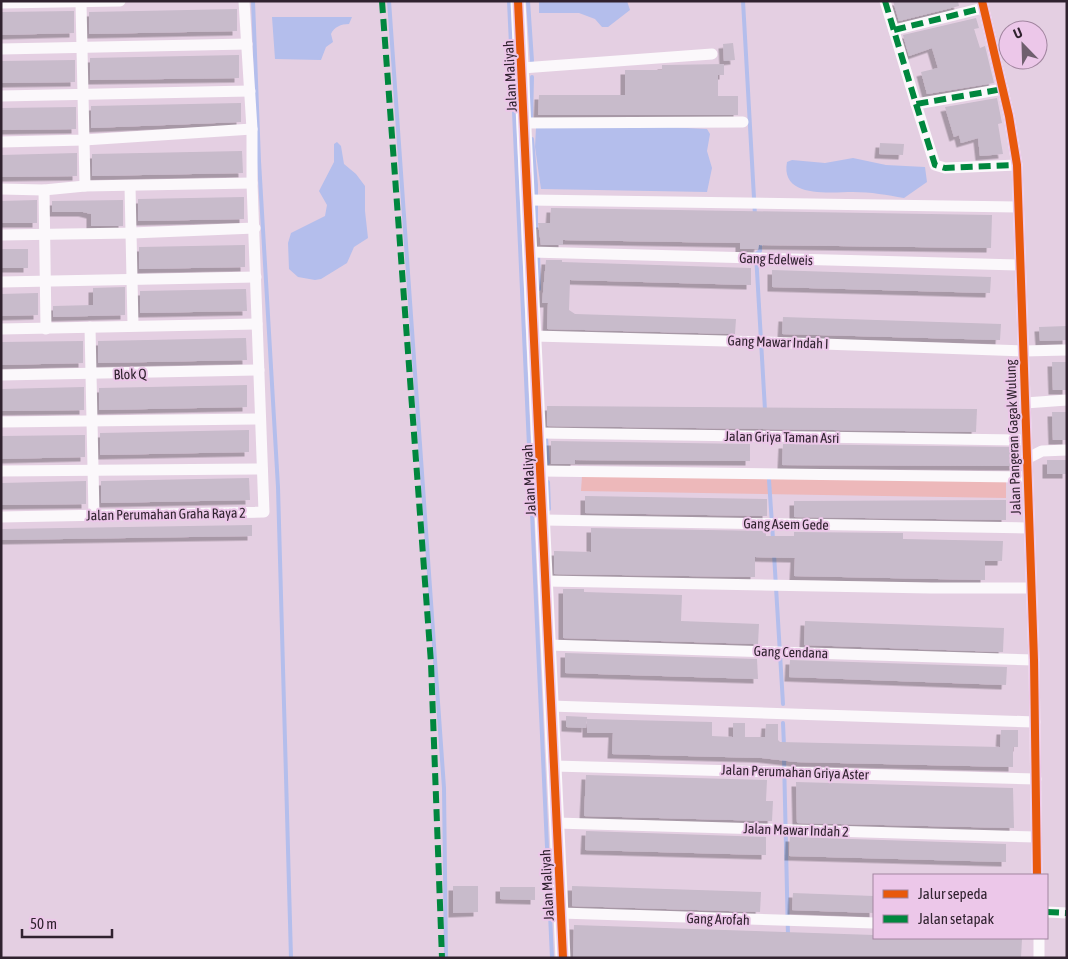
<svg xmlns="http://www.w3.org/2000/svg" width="1068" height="959" viewBox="0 0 1068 959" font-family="'Asap Condensed',sans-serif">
<defs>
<filter id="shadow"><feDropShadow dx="-4.5" dy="4.5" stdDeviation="0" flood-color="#0004"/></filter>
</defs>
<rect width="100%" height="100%" fill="#e4cfe2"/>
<polygon fill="#edb8ba" points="582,476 1006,480 1006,498 581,491"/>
<g fill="#b4beec">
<polygon points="539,1 627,1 630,10 608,27 602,27 595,19 579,13 539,13"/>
<path d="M272,17H352L349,24C341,24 334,27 331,34L333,42L326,47L321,60L275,59Z"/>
<polygon points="667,127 707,129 710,134 707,151 712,168 707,192 541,189 535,147 536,128"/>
<polygon points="337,142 341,146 344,164 356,174 365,186 365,211 368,238 354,247 347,263 321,279 315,280 298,277 289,269 288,243 291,233 325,216 327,205 319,191 334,162 334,144"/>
<path d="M853,158L886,165L925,167L927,182L904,198C887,195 871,192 853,192C831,192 780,199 787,162L792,160L825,163Z"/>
</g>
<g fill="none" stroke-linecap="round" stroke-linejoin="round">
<g stroke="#b4beec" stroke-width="4">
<polyline points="253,1 259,161 278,487 291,958"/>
<polyline points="389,1 444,788 446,958"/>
<polyline points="509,1 552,958"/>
<polyline points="528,1 532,61"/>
<polyline points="743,1 755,216"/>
<polyline points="531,122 532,77"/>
<polyline points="532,139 536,185 536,227"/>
<polyline points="760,240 760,251 756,254 765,410"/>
<polyline points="538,253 539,289"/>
<polyline points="546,438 548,463"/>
<polyline points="769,480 773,539"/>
<polyline points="548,482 549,509"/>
<polyline points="774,554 783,704"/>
<polyline points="783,723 784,746"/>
<polyline points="784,758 788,936"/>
</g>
</g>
<g fill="#c8bbcb" filter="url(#shadow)">
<polygon points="893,1 958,1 959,6 899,21"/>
<polygon points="237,9 237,31 89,34 89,12"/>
<polygon points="74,11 74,33 1,35 1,12"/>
<polygon points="976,18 979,28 974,29 980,48 985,46 994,83 927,94 921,72 938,68 932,48 909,56 903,35"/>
<polygon points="733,43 735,60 724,61 723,44"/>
<polygon points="239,55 239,78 90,80 90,58"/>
<polygon points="75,60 75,82 1,83 1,61"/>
<polygon points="724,64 724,75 718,75 718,96 738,96 738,115 538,115 539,95 625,95 625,70 662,70 662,65 665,65"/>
<polygon points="997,98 1002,123 998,124 1003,154 980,156 978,138 961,143 959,135 954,137 945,107"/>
<polygon points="241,103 241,122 91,128 91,106"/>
<polygon points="76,107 76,129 1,130 1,108"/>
<polygon points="880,143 904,144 903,155 879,154"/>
<polygon points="242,151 243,173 92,176 92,154"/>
<polygon points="77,153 77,176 1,177 1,155"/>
<polygon points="244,197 244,219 138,221 138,199"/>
<polygon points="37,200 37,223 1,223 1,201"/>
<polygon points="123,200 123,226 91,226 91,214 83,212 52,212 52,201"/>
<polygon points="551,208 992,215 991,248 759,245 758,249 740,249 740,243 563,240 563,245 541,245 538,223 550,223"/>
<polygon points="245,245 245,267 139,269 139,247"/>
<rect x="1" y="249" width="27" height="19"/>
<polygon points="546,260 562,260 562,262 751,268 751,285 570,280 569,310 575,314 736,319 735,334 547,329 548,303 542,303"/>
<polygon points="772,270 991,277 990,293 772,287"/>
<polygon points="125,287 125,315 53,317 53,306 93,305 93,288"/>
<polygon points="246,289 247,311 140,313 140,291"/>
<polygon points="38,293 38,315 1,316 1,294"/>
<polygon points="783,317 1001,324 1000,340 782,334"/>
<polygon points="1067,326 1067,340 1040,341 1039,327"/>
<polygon points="246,338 247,360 98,363 98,341"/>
<polygon points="83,341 83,363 1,365 1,342"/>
<polygon points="1052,362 1067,362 1067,390 1053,390"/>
<polygon points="247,385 247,407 99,410 99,388"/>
<polygon points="84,387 84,410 1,411 1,389"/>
<polygon points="547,406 977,409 976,432 547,426"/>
<polygon points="1052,412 1067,412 1067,440 1053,440"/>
<polygon points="249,430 249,452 100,455 100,433"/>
<polygon points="85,435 85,457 1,459 1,436"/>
<polygon points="551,441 750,444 750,461 575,460 575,464 551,464"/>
<polygon points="783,444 1014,447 1014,466 782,465"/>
<rect x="1047" y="460" width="20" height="14"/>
<polygon points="249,478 250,500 101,503 101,481"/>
<polygon points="86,481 86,504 1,505 1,483"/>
<polygon points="585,496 767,499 767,516 585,513"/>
<polygon points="1006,500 1006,520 794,517 794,501"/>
<polygon points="252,525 252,536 1,540 1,529"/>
<polygon points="591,528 766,531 766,536 794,536 794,532 903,533 903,539 1003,541 1002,561 985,561 985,580 794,576 795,558 755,557 755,577 554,574 554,551 591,552"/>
<polygon points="563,589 584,589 584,592 682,595 681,621 759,624 758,644 563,638"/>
<polygon points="805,621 1004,628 1003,652 804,645"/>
<polygon points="565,653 757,659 758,679 565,673"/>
<polygon points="790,660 1007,667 1006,685 789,677"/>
<polygon points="566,716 587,717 587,719 712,722 712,736 733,737 733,723 745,723 745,737 765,737 766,724 778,724 778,740 780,742 1000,747 1001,730 1018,730 1018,747 1013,747 1013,767 796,762 762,758 612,754 613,733 587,733 587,720 586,728 566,727"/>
<polygon points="586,775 767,780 766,801 773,801 772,821 584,816"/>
<polygon points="796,782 1013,788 1014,828 797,823"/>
<polygon points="586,831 766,837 766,855 585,850"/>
<polygon points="790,837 1006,844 1006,862 789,856"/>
<polygon points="453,886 478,886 478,912 453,913"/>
<polygon points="572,886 761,892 760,912 572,906"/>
<polygon points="500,887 535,887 535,900 500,899"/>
<polygon points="793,893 874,896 874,913 792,910"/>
<polygon points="574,925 874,935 874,938 1022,939 1021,958 573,958"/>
</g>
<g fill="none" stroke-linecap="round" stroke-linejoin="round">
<g stroke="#fbf8fb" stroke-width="11">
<polyline points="885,1 916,104 1003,89"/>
<polyline points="982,1 1009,116 1017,165 1034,660 1037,875"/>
<polyline points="1,3 120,1"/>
<polyline points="81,3 85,186"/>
<polyline points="894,30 983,8"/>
<polyline points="1,49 247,44"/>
<polyline points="522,68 712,54"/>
<polyline points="1,96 250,91"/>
<polyline points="916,104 935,165 945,168 1017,165"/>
<polyline points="524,123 743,122"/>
<polyline points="1,142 84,140 252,129"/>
<polyline points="130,186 133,325"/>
<polyline points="1,189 44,190 85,186 252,183"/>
<polyline points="44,190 46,329"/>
<polyline points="529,200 1017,207"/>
<polyline points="1,235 132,233 255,228"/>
<polyline points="531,252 1020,265"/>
<polyline points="1,282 256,277"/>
<polyline points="90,327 94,515"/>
<polyline points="1,329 257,324"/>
<polyline points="534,336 765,342 1023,351 1067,350"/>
<polyline points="1,375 259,370"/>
<polyline points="1025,403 1067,400"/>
<polyline points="1,422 260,419"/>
<polyline points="540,433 1025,440"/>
<polyline points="1026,459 1042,451 1067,450"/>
<polyline points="1,471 262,469"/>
<polyline points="541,471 1027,477"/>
<polyline points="1,517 264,512 252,183 252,129 244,1"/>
<polyline points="544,520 1028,528"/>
<polyline points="546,581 931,588 1030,588"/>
<polyline points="548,645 1034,660"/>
<polyline points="550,706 1035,722"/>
<polyline points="554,766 1036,779"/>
<polyline points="556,823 1036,837"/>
<polyline points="1047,912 1067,913"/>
<polyline points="561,913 874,923"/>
<polyline points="1039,938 1039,958"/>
</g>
<polyline stroke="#fbf8fb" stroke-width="15" points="518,1 563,958"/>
<g stroke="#00873e" stroke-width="6" stroke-dasharray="12 6" stroke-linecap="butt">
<polyline points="382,1 431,663 442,958"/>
<polyline points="885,1 916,104 1003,89"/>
<polyline points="894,30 983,8"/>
<polyline points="916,104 935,165 945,168 1017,165"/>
<polyline points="1047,912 1067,913"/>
</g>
<g stroke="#ecc7e9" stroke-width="11">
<g id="cycleway">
<polyline points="518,1 563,958"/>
<polyline points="982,1 1009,116 1017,165 1034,660 1037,875"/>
</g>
</g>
<use href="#cycleway" stroke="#e8590c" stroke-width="8"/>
</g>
<g text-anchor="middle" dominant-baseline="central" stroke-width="4" stroke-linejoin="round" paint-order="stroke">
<g font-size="14" fill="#30222f" stroke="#ecc7e9">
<text transform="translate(510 76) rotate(-93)">Jalan Maliyah</text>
<text transform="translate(776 259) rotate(2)">Gang Edelweis</text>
<text transform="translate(778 342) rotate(2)">Gang Mawar Indah I</text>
<text transform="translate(130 374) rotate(-2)">Blok Q</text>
<text transform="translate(782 437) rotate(1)">Jalan Griya Taman Asri</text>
<text transform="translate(1013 437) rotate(-92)">Jalan Pangeran Gagak Wulung</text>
<text transform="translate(529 480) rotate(-93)">Jalan Maliyah</text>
<text transform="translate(166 514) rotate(-1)">Jalan Perumahan Graha Raya 2</text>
<text transform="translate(786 524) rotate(1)">Gang Asem Gede</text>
<text transform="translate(791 652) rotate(2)">Gang Cendana</text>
<text transform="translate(795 772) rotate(2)">Jalan Perumahan Griya Aster</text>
<text transform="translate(796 830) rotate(2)">Jalan Mawar Indah 2</text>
<text transform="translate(547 885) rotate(-93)">Jalan Maliyah</text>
<text transform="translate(718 919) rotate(2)">Gang Arofah</text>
</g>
</g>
<rect width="1068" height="959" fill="none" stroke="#30222f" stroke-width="5"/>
<rect x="873" y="874" width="175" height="65" fill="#ecc7e9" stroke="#a1859f"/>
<rect x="883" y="890" width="25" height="8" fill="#e8590c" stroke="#a1859f"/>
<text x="918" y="899" font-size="15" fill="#30222f">Jalur sepeda</text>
<rect x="883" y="915" width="25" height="8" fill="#00873e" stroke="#a1859f"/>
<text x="918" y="924" font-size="15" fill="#30222f">Jalan setapak</text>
<g transform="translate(1023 45) rotate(337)"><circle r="24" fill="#ecc7e9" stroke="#a1859f"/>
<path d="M0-4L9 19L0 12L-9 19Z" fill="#6f5f6e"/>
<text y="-8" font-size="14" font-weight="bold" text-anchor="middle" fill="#30222f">U</text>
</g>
<path d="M22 929v8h90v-8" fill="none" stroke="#30222f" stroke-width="2.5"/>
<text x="30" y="929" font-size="15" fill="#30222f" stroke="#ecc7e9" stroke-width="4" paint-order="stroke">50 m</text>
</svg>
